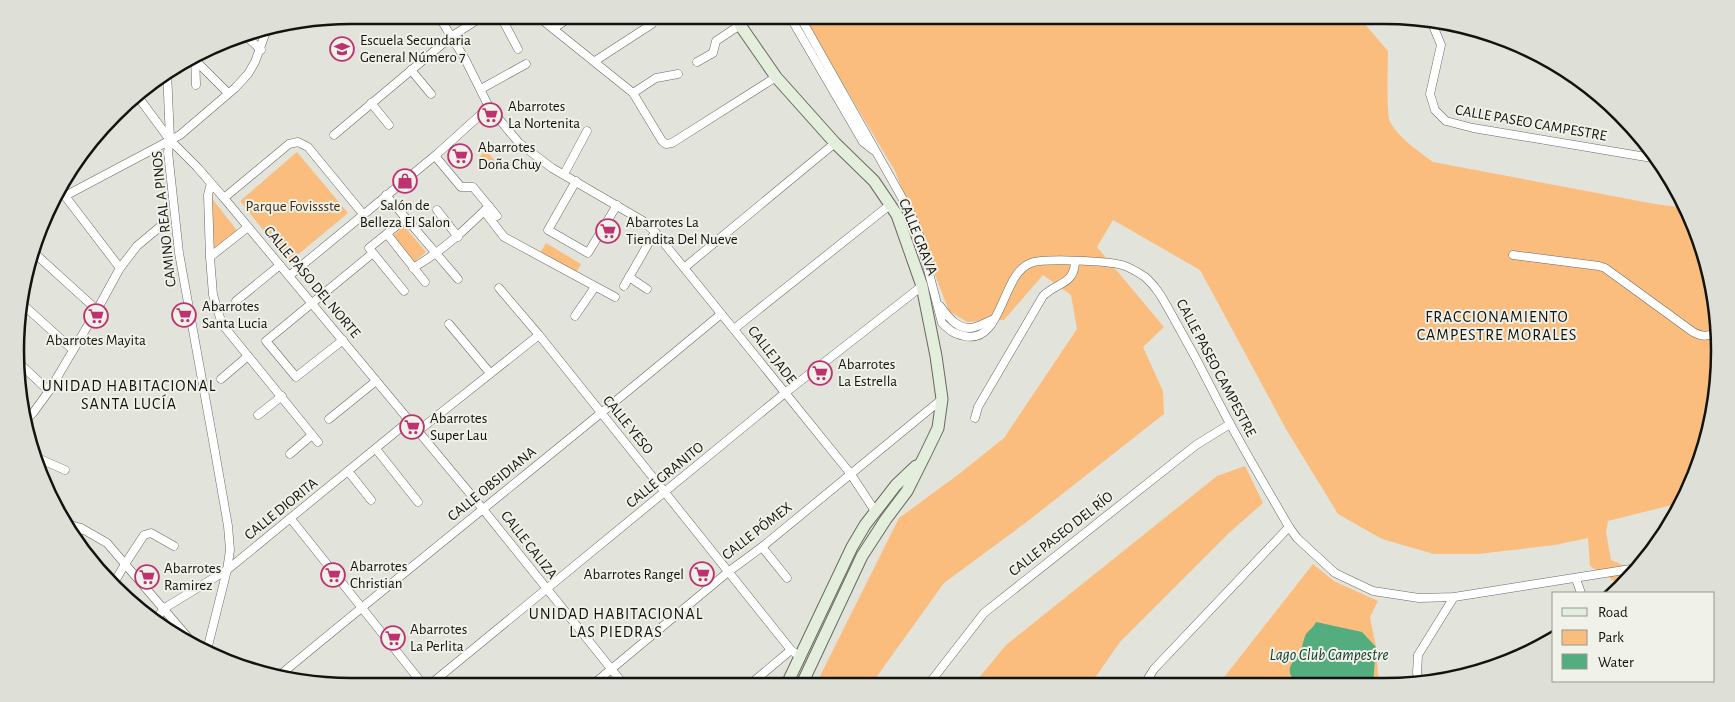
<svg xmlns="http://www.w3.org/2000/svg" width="1735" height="702" viewBox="0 0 1735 702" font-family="'Alegreya Sans',sans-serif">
<rect width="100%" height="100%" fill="#e2e4db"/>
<g fill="#fbbd7d">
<path d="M818,15H1357L1388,51C1388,64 1386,112 1390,122C1399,138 1418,151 1433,162L1655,204L1687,208L1708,264L1719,329L1717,395L1702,459L1680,503L1608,521L1606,532L1611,560L1635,570L1618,589L1616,582L1590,566L1588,538L1555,545L1478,554H1434L1382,539L1338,514L1286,429L1200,270L1113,220L1097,247L1164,327L1143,347L1163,391L1164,414L1028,521L944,583L870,686H815L899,518L959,474L1004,438L1077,329L1071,295L1043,275L1004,320L967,322L949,311L895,171L807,24Z"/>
<polygon points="486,150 496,162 489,168 480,156"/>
<polygon points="297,152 348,213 289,262 240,201"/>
<polygon points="211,197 238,232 212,252"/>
<polygon points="404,226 426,252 414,262 393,236"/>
<polygon points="546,243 581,264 574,276 539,255"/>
<polygon points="1245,466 1263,503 1229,533 1120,642 1090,685 973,685 1006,645 1217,476"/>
<polygon points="1313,564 1334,581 1378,601 1370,617 1376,647 1379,684 1218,685"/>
</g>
<path fill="#53ad7e" d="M1316,622L1362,632L1376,647L1373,684H1296C1285,668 1290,667 1299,653C1303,647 1303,640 1306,634C1309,630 1314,627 1316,622Z"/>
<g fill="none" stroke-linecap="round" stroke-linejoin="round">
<g stroke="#696a62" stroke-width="9">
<g id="street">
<polyline points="438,15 465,59 489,107 519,143 552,168 643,221 655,232 850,473 875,511"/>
<polyline points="500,15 518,49"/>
<polyline points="536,15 633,93 662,141 666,144 672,143 776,77"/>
<polyline points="789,15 863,142 873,150"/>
<path d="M799,15L910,212L918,231L942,323C951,331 952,333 964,336C1003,345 1001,273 1031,263C1043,258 1108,261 1122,265C1129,267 1139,273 1145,277C1158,288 1165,303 1173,317C1189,345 1204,373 1218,401C1240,444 1265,485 1289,527L1297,538L1335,573L1373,591L1419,598L1454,597L1637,568"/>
<polyline points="1432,23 1441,45 1430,94 1435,110 1446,121 1473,128 1658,159"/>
<polyline points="554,28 574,15"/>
<polyline points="243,33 261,50"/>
<polyline points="195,54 196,85"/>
<polyline points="195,60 228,93"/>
<polyline points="595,61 652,24"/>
<polyline points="697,62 713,53 716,41 740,25"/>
<polyline points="411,70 431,94"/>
<polyline points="167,71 170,140 168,152 179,253 214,446 228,526 230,550 227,570 207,650"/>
<polyline points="481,89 526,64"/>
<polyline points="633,93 656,78 678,74"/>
<polyline points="136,94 170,140 197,167 224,198 482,508 625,686"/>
<polyline points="371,103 389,125"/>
<polyline points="334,135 452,36 485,15"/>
<polyline points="435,156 461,187 473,187 497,216"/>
<polyline points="564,174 587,131"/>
<polyline points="576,181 548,230 588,253 617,205"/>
<polyline points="211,183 208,195 210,257 213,295 222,324 318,442"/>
<polyline points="57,189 65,196 120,268"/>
<polyline points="386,195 458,279"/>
<polyline points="65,196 180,135 235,88 248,74 255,62 267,29"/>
<polyline points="224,198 289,144 298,142 308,147 363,214"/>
<polyline points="437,210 458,237"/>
<polyline points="484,211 504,237 615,297"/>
<polyline points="387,234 425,282"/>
<polyline points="31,250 97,310"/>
<path d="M1513,255L1599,266L1605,268L1693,332C1704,338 1709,336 1719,331"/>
<polyline points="210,257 248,227"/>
<path d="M413,268C442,251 465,230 489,206"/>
<polyline points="684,268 835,143"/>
<polyline points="289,276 437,154 489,107"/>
<polyline points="629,277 647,289"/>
<polyline points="624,286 655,232"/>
<polyline points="499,288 539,335 791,650"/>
<polyline points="404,291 369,248 405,219"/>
<polyline points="19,301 73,350"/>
<polyline points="236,301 280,265"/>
<path d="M940,306C948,317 959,332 975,327C982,325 988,321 994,319"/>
<polyline points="575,316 595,287"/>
<polyline points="449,324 490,373"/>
<polyline points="734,329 891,204"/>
<polyline points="343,340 296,377 266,341 373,253"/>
<polyline points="20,364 49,391"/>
<polyline points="221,379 248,356"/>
<polyline points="258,415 282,396"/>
<path d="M975,418L978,407L1043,296C1057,282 1074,285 1075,262"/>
<polyline points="329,419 376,381"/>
<polyline points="23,422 33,413 49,391 97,310 120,268 137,246 162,225"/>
<polyline points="418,431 539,335"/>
<polyline points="376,449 418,502"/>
<polyline points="290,454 312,435"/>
<polyline points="33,456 65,470"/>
<polyline points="348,471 371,500"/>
<polyline points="291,519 425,687"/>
<polyline points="64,523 81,528 107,543 191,641"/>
<polyline points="74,541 81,528"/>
<polyline points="762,547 787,578"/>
<polyline points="1576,579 1581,593"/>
<polyline points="114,583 125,564 144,535 151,533 174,546"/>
<polyline points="155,622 163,609 227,570 409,421"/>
<path d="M280,675C426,554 575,436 721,314"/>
<polyline points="1420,684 1417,673 1418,655 1454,597"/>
<polyline points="928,685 984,613 1196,445 1230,424"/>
<polyline points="1144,685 1154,669 1289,527"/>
<polyline points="591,686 728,572 762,547 942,399"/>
<polyline points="748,686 791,650 795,653"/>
<polyline points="427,687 785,393 922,286"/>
</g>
</g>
<g stroke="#696a62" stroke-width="13">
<g id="secondary">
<polyline points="736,15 740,25 776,77 835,143 874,181 897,215 922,286 936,356 942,399 938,428 926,453 907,491 886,519 862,556 801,686"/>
<polyline points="786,686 852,547 865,525 896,485 916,466"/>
</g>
</g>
<use href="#street" stroke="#fff" stroke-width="8"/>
<use href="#secondary" stroke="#e3eedd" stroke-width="11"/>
</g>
<defs>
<g id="school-ring" transform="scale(1.25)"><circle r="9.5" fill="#f0f1e8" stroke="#bc3370" stroke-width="1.5"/><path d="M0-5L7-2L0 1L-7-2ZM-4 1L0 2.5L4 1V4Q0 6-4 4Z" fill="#bc3370"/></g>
<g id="supermarket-ring" transform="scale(1.25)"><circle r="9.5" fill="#f0f1e8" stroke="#bc3370" stroke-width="1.5"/><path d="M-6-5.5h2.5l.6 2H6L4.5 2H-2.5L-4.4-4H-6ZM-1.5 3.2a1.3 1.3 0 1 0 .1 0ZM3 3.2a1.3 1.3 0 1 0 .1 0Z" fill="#bc3370"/></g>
<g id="shop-ring" transform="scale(1.25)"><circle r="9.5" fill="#f0f1e8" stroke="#bc3370" stroke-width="1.5"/><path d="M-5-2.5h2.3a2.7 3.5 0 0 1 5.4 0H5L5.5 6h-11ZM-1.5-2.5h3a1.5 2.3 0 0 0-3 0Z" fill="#bc3370"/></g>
</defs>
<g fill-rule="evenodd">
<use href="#school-ring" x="342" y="49"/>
<use href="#supermarket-ring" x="490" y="115"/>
<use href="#supermarket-ring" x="460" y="156"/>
<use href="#shop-ring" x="405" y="181"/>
<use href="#supermarket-ring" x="608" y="231"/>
<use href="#supermarket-ring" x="184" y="315"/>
<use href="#supermarket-ring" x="96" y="316"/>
<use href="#supermarket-ring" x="820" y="373"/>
<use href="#supermarket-ring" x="412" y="427"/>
<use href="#supermarket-ring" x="702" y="574"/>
<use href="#supermarket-ring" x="333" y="575"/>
<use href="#supermarket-ring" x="147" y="577"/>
<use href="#supermarket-ring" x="393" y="638"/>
</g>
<g text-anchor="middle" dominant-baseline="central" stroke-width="4" stroke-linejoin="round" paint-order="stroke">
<g font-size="15" fill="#131310" stroke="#f0f1e8" text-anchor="start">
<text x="360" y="40">Escuela Secundaria<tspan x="360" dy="17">General Número 7</tspan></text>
<text x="508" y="106">Abarrotes<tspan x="508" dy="17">La Nortenita</tspan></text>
<text x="478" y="147">Abarrotes<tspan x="478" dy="17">Doña Chuy</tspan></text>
<text x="405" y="205" text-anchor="middle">Salón de<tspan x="405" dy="17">Belleza El Salon</tspan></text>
<text x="626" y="222">Abarrotes La<tspan x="626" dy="17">Tiendita Del Nueve</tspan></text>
<text x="202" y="306">Abarrotes<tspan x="202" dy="17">Santa Lucia</tspan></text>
<text x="96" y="340" text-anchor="middle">Abarrotes Mayita</text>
<text x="838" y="364">Abarrotes<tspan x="838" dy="17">La Estrella</tspan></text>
<text x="430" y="418">Abarrotes<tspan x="430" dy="17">Super Lau</tspan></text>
<text x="350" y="566">Abarrotes<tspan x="350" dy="17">Christian</tspan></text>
<text x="164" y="568">Abarrotes<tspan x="164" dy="17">Ramirez</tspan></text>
<text x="684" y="574" text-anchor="end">Abarrotes Rangel</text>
<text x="410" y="629">Abarrotes<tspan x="410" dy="17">La Perlita</tspan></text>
</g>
<g font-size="15" fill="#131310" stroke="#f0f1e8">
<text transform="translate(1531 123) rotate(10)">CALLE PASEO CAMPESTRE</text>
<text transform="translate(164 219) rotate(-96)">CAMINO REAL A PINOS</text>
<text transform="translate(918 237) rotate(68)">CALLE GRAVA</text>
<text transform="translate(312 282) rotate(50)">CALLE PASO DEL NORTE</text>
<text transform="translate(772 355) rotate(52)">CALLE JADE</text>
<text transform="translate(1216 368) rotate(62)">CALLE PASEO CAMPESTRE</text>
<text transform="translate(628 425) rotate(51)">CALLE YESO</text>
<text transform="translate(665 475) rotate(-39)">CALLE GRANITO</text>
<text transform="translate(492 484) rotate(-39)">CALLE OBSIDIANA</text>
<text transform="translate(281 509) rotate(-39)">CALLE DIORITA</text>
<text transform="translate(757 531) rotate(-38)">CALLE PÓMEX</text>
<text transform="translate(1061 534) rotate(-38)">CALLE PASEO DEL RÍO</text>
<text transform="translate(529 545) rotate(52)">CALLE CALIZA</text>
</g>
<g font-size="15" fill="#472e10" stroke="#f0f1e8">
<text x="293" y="206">Parque Fovissste</text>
</g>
<g font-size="16" letter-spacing="1" fill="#131310" stroke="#f0f1e8">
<text x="1497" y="317">FRACCIONAMIENTO<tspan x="1497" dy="18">CAMPESTRE MORALES</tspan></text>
<text x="129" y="386">UNIDAD HABITACIONAL<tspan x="129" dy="18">SANTA LUCÍA</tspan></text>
<text x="616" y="614">UNIDAD HABITACIONAL<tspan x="616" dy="18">LAS PIEDRAS</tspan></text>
</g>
<g font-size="16" font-style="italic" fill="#103825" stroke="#f0f1e8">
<text x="1329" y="655">Lago Club Campestre</text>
</g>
</g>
<path d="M0 0H1735V702H0ZM351 24H1384A327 327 0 0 1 1711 351V351A327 327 0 0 1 1384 678H351A327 327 0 0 1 24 351V351A327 327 0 0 1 351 24Z" fill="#dedfd7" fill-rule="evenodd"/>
<path fill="none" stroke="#131310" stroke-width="2.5" d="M351 24H1384A327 327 0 0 1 1711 351V351A327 327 0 0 1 1384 678H351A327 327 0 0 1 24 351V351A327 327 0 0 1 351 24Z"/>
<rect x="1552" y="592" width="162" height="90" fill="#f0f1e8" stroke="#989892"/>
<rect x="1562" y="608" width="25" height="8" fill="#e3eedd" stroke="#989892"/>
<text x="1598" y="617" font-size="15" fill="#131310">Road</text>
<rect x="1562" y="630" width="25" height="15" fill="#fbbd7d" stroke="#989892"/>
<text x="1598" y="642" font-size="15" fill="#131310">Park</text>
<rect x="1562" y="654" width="25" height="15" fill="#53ad7e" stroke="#989892"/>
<text x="1598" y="667" font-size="15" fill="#131310">Water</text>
</svg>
